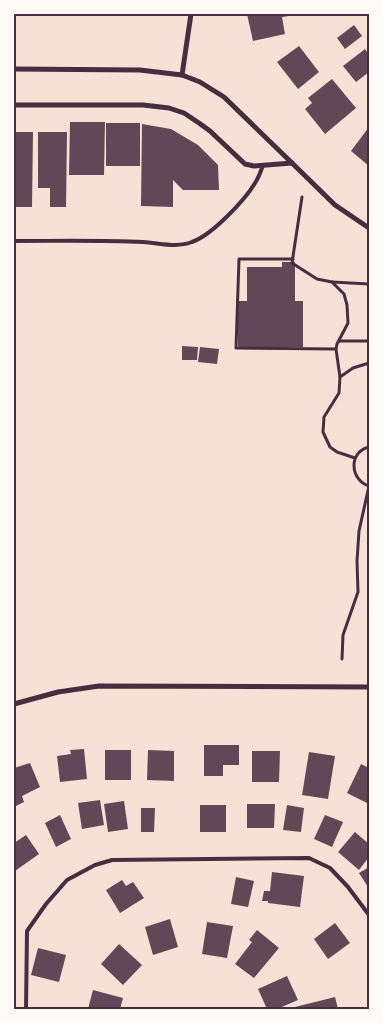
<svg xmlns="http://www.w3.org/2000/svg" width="383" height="1023" viewBox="0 0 383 1023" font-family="Manrope,sans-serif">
<rect width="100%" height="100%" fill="#f7e1d7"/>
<g fill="#644757">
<polygon points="247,14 296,14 296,15 282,17 285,34 253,41"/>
<polygon points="354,25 362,36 345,49 337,38"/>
<polygon points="299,46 319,72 298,89 277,62"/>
<polygon points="365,49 369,55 369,72 356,82 343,66"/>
<polygon points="332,79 356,108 325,134 305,109 312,103 308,98"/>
<polygon points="70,122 105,122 104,175 69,175"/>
<rect x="106" y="123" width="34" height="43"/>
<polygon points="142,124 171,129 198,145 218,165 219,190 183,190 173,180 173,207 141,206"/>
<polygon points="369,127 369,166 351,151"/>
<polygon points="14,132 33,132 32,207 16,207 16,190 14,190"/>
<polygon points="38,132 67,132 66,207 50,207 50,188 38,188"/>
<polygon points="282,262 295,262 295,301 303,301 303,347 238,347 238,301 247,301 247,267 282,267"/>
<polygon points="182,346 198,347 197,360 182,360"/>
<polygon points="200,347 219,349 217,364 198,362"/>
<polygon points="204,745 239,745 239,765 223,765 223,776 204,776"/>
<polygon points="84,749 87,779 60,782 57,756 71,754 70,750"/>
<rect x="105" y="750" width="26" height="30"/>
<polygon points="148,750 174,751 174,781 147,780"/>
<polygon points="252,751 280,751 279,782 252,782"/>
<polygon points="309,752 335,756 328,799 302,795"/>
<polygon points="30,763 40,787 22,796 24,802 14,807 14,768"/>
<polygon points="361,764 369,768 369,804 347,793"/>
<polygon points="100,800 104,825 82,829 78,803"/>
<polygon points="124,801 128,829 108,832 104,804"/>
<polygon points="247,804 275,804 274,828 247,828"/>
<rect x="200" y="805" width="26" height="27"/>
<polygon points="287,805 304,808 301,832 283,830"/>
<polygon points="141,808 155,808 154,832 141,832"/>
<polygon points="60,815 71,839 56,847 45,823"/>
<polygon points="325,815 343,822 332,847 314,839"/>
<polygon points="355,832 369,844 369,857 359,870 338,852"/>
<polygon points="26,835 39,854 15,871 14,869 14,843"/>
<polygon points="369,867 369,886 368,887 359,873"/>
<polygon points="272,872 304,876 300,907 268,903 268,901 262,901 264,891 270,891"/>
<polygon points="236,877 254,881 248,907 231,904"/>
<polygon points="122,880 126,886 133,882 144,898 120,913 106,890"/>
<polygon points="170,919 178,947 153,955 145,927"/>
<polygon points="207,922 233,926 227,958 202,954"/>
<polygon points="335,923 350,943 328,959 314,939"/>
<polygon points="257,930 279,948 254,978 235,964 252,942 249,940"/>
<polygon points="119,944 142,965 123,985 101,964"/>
<polygon points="38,948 66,955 59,982 31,975"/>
<polygon points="287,976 298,1000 277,1009 267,1009 258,989"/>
<polygon points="93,990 123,998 120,1009 88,1009"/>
<polygon points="335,997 338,1009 296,1009 295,1007"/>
</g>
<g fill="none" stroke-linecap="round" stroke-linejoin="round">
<g stroke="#4a2c40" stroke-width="3">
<polyline points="302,197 292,263 317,279 332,282 344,294 347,305 348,323 337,344 336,349 340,377 339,393 324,417 323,432 330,447 337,452 355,458"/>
<polyline points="293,259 239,259 236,348 336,349"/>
<polyline points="332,282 369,284"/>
<polyline points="339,341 369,341"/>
<polyline points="340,377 353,368 369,363"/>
<path d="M369,486C350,480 348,452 369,447"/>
<polyline points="342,659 343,635 358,592 357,561 359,531 369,486"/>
</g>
<g stroke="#4a2c40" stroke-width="4">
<path d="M14,241C57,241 100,240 143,242C160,243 177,248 192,242C212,235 245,200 255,183C259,177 261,171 263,165"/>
<polyline points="369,938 369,948"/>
<polyline points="26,1009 27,931 46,904 67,880 95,865 112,860 309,858 330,868 348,887 369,915"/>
</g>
<g stroke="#4a2c40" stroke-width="5">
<polyline points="14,69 140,70 182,75 200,82 224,97 292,163 254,166 245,164 210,131 199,123 184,113 169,108 143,105 14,105"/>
<polyline points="182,75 191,14"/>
<polyline points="292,163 335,205 369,228"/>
<polyline points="14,704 58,692 99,686 369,687"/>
</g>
</g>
<rect width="383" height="1023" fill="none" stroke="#fffaf5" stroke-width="30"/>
<rect x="15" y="15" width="353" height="993" fill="none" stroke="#4a2c40" stroke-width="2"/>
</svg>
